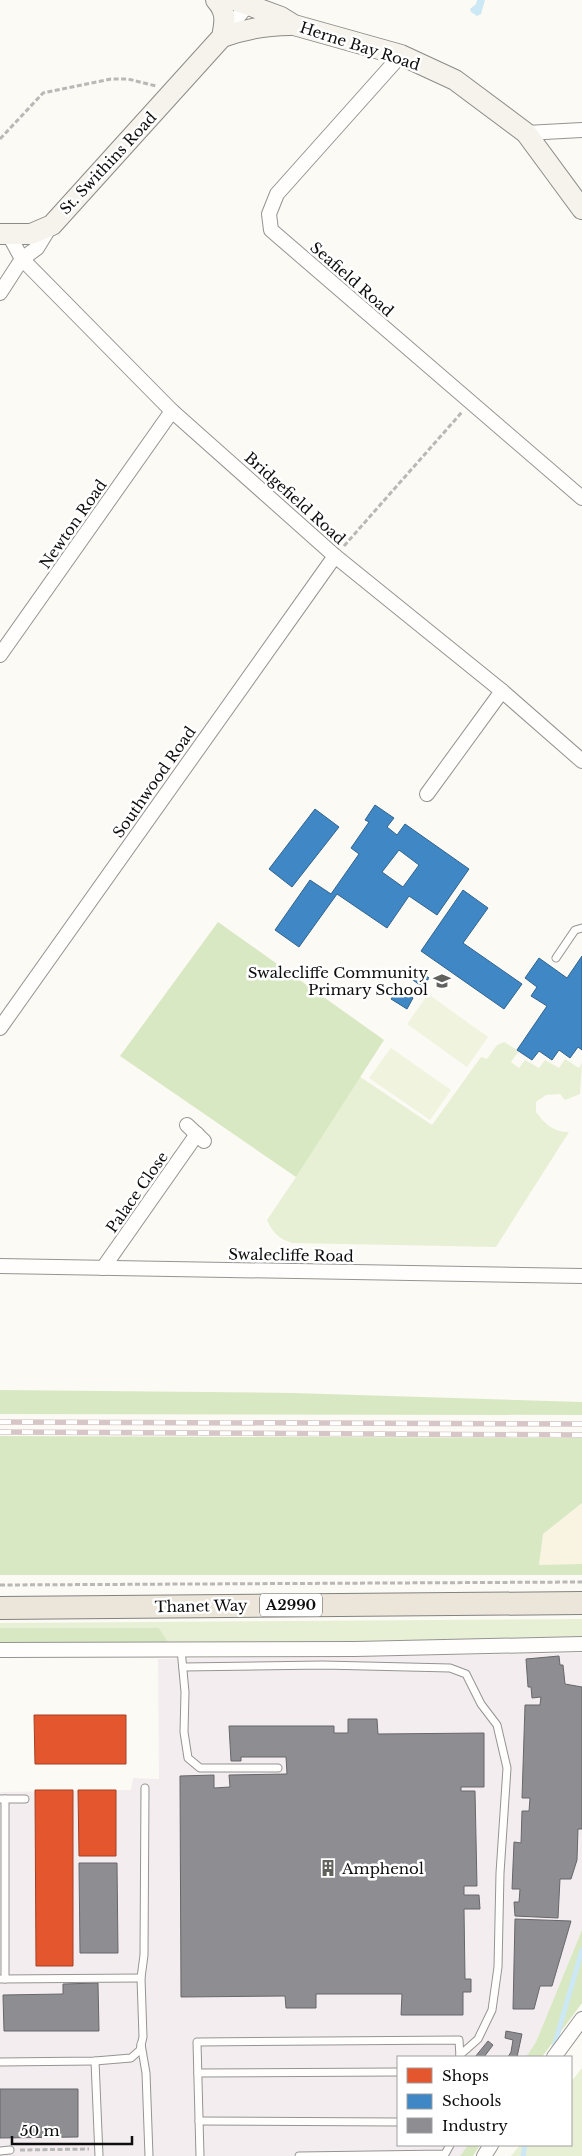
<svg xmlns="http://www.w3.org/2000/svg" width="582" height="2156" viewBox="0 0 582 2156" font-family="'Libre Baskerville',serif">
<rect width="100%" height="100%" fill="#fcfaf4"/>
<polygon fill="#f3edf0" points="582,1653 582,1930 536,2042 526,2057 398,2057 398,2145 468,2145 460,2156 0,2156 0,1792 131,1790 133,1778 159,1779 158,1659"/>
<polygon fill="#f8f4e1" points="582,1503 582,1564 539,1566 543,1534"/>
<g fill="#e7f0d5">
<path d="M504,1042L519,1051L511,1062L519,1068L525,1060L539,1068L545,1060L559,1068L565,1059L579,1068L582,1063L580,1094L565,1100L560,1094L546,1095L536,1102V1112C545,1124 553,1132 569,1132L496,1247L292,1243C279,1239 272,1232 267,1220L296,1177L359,1076L432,1125L481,1057L487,1059L497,1045Z"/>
<polygon points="582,1619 582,1641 170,1645 159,1628 0,1628 0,1623"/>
<polygon points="582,2068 582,2156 511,2156 520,2145 571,2145 571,2082"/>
</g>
<g fill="#d8e8c2">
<polygon points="218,922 384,1040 296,1177 120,1056"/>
<polygon points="0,1390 293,1393 582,1402 582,1415 0,1414"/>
<polygon points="0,1436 582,1438 582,1503 543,1534 539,1565 582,1564 582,1575 0,1575"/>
<polygon points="0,1628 159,1628 170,1645 0,1647"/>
<polygon points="582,1930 582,2003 542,2057 526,2057 536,2042"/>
<polygon points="468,2145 480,2145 473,2156 460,2156"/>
</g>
<g fill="#f0f4de">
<polygon points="428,994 488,1037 467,1067 407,1024"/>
<polygon points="391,1048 451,1090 430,1120 369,1078"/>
</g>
<polygon fill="#cce8f4" points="477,0 485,0 481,14 477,16 471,12 470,9 476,4"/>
<g fill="#e4572e" stroke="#a44124">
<polygon points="34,1715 126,1715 126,1764 35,1764"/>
<polygon points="35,1790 73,1790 73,1966 36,1966"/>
<polygon points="78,1790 116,1790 116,1856 79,1856"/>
</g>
<g fill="#3f88c5" stroke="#30638e" fill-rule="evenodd">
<path d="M375,805L394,818L387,827L397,835L405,824L469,869L437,915L409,896L387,928L337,894L299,947L275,930L310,880L331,894L359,854L351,848L369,822L365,820ZM399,850L419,865L403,887L382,872Z"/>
<polygon points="315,809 339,827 292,887 269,869"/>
<polygon points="463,890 488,908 463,943 522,984 504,1009 421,951"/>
<polygon points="582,956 582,1050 578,1047 570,1058 559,1050 552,1060 539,1051 532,1060 517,1050 547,1006 531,996 537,987 525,978 539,958 567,978"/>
<polygon points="413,967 429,978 423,987 407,976"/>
<polygon points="398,989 413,998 407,1009 391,999"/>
</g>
<g fill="#8d8d92" stroke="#67676a">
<polygon points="559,1656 560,1665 563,1665 565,1684 582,1687 582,1829 578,1829 577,1860 571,1879 560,1879 558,1918 515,1916 514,1902 519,1902 520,1889 512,1889 514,1842 521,1843 522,1811 529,1811 530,1798 522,1798 525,1705 540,1705 541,1697 532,1698 531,1687 528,1687 526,1659"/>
<polygon points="348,1719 377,1719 378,1734 484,1733 484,1787 461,1787 461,1791 475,1791 477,1886 464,1886 464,1895 479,1895 480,1909 464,1909 465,1979 471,1979 471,1992 463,1992 463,2015 401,2015 402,1994 316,1994 316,2008 286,2008 285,1996 181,1997 180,1776 214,1775 214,1788 230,1787 229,1775 287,1774 286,1757 241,1757 241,1761 231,1761 229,1726 334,1726 334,1733 348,1733"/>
<polygon points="79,1863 117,1863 118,1953 80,1953"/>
<polygon points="515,1919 571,1921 552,1986 540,1986 534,2009 513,2009"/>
<polygon points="98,1983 99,2031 4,2031 3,1995 63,1994 63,1984"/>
<polygon points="506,2031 522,2034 517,2057 508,2057 511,2052 513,2040 505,2038"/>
<polygon points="488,2041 493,2045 484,2057 475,2057"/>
<polygon points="0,2089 78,2089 78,2137 0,2138"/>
</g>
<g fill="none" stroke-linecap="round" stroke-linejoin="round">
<g stroke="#cce8f4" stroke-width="5">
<polyline points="553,2050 582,1950"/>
<polyline points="523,2156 525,2145"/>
</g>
<g stroke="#959492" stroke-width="9">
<g id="lane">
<polyline points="556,958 575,930 582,928"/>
<polyline points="181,1649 185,1692 184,1732 188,1758 200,1768 278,1768"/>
<polyline points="183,1667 323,1665 450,1668 466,1674 481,1704 497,1725 507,1768 500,1873 498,1967 492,2010 478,2039 460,2055"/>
<polyline points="1,1799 25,1799"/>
<polyline points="5,1799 5,1979"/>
<polyline points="0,1979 141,1978"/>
<polyline points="141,2044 146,2073 149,2156"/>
<polyline points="95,2061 99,2156"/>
<polyline points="0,2062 95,2061 131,2058 140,2050 143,2037 141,1978 144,1955 145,1788"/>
<polyline points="198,2073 398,2072"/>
<polyline points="199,2121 398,2122"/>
<polyline points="0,2151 10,2150"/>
<polyline points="200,2156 197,2042 459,2040 460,2057"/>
<polyline points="299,2156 445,2154 450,2145"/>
</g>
</g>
<g stroke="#959492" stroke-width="16">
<g id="street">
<polyline points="222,36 252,0"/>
<polyline points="401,55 277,194 269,214 271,230 582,498"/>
<polyline points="526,133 582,130"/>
<polyline points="9,235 22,259 172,411 335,556 502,691 582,761"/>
<polyline points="0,293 22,259 37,248 51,225"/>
<polyline points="0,655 172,411"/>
<polyline points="427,794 502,691"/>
<polyline points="0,1028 335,556"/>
<polyline points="187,1125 204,1141"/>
<polyline points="0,1266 582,1276"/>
<polyline points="103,1268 197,1134"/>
<polyline points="0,1650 355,1649 582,1644"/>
<polyline points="554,2057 582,2019"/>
<polyline points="484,2156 491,2145"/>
</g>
</g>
<g stroke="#8c8b88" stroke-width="22">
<g id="secondary">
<polyline points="235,0 281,17 294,25 401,55 455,80 526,133 582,209"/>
<path d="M222,37C245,29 265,25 290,25"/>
<path d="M0,234H31L52,225L222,37C225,22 227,12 216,0"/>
</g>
</g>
<g stroke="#82827f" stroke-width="24">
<polyline id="primary" points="0,1608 582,1603"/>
</g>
<g stroke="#b8b8b7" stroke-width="3" stroke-dasharray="5 2.5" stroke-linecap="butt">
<polyline points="0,139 43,93 111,79 128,79 156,86"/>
<polyline points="344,546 462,412"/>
<polyline points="0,1585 582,1582"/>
<polyline points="20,2150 89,2149"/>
</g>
<use href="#lane" stroke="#fffefd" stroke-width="7"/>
<use href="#street" stroke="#fffefd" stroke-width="14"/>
<use href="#secondary" stroke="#f5f3eb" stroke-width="20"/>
<use href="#primary" stroke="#ece6da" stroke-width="22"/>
<g stroke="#d7c6c7" stroke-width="5.5">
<g id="rail">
<polyline points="0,1422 582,1424"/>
<polyline points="0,1432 582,1435"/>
</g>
</g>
<use href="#rail" stroke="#fff" stroke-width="4" stroke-dasharray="11" stroke-linecap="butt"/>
</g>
<defs>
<g id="school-bare" transform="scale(1.35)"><path d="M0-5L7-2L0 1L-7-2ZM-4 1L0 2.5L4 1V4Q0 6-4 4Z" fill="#61615e" stroke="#fff" stroke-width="2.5" paint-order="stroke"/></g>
<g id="building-bare" transform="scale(1.35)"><path d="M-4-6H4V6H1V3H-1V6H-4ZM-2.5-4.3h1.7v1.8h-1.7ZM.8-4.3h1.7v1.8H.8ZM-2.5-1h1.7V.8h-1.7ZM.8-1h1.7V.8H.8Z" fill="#61615e" stroke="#fff" stroke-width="2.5" paint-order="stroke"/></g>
</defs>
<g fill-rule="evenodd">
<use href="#school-bare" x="442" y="981"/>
<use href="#building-bare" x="328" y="1868"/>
</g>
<g text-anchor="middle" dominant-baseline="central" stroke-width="5" stroke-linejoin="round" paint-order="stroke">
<rect fill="#fff" stroke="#565656" stroke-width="1" x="260" y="1593.5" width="62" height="23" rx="4"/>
<g font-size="14" font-weight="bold" fill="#0e0e0e">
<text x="291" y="1605">A2990</text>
</g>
<g font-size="15" fill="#0e0e0e" stroke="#fff">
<text transform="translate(360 46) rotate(18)">Herne Bay Road</text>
<text transform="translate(108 163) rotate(-47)">St. Swithins Road</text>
<text transform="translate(352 279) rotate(41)">Seafield Road</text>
<text transform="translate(295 498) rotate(42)">Bridgefield Road</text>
<text transform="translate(73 524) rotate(-55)">Newton Road</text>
<text transform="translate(154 782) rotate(-55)">Southwood Road</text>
<text transform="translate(137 1192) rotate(-55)">Palace Close</text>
<text transform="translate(291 1255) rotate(1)">Swalecliffe Road</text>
<text transform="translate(201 1606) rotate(-1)">Thanet Way</text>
</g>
<g font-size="15" fill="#0e0e0e" stroke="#fff" text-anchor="end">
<text x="428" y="972">Swalecliffe Community<tspan x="428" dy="17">Primary School</tspan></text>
<text x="342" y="1868" text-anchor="start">Amphenol</text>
</g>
</g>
<rect x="397" y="2056" width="175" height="90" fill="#ffffff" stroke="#9f9f9f"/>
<rect x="407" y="2068" width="25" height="15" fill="#e4572e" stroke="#9f9f9f"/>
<text x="442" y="2081" font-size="15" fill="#0e0e0e">Shops</text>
<rect x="407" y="2094" width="25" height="15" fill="#3f88c5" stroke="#9f9f9f"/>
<text x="442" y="2106" font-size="15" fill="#0e0e0e">Schools</text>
<rect x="407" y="2118" width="25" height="15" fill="#8d8d92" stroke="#9f9f9f"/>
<text x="442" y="2131" font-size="15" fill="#0e0e0e">Industry</text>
<path d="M12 2136v8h120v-8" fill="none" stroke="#0e0e0e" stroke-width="2.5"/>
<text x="20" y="2136" font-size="15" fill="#0e0e0e" stroke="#ffffff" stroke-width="4" paint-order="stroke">50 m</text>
</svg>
